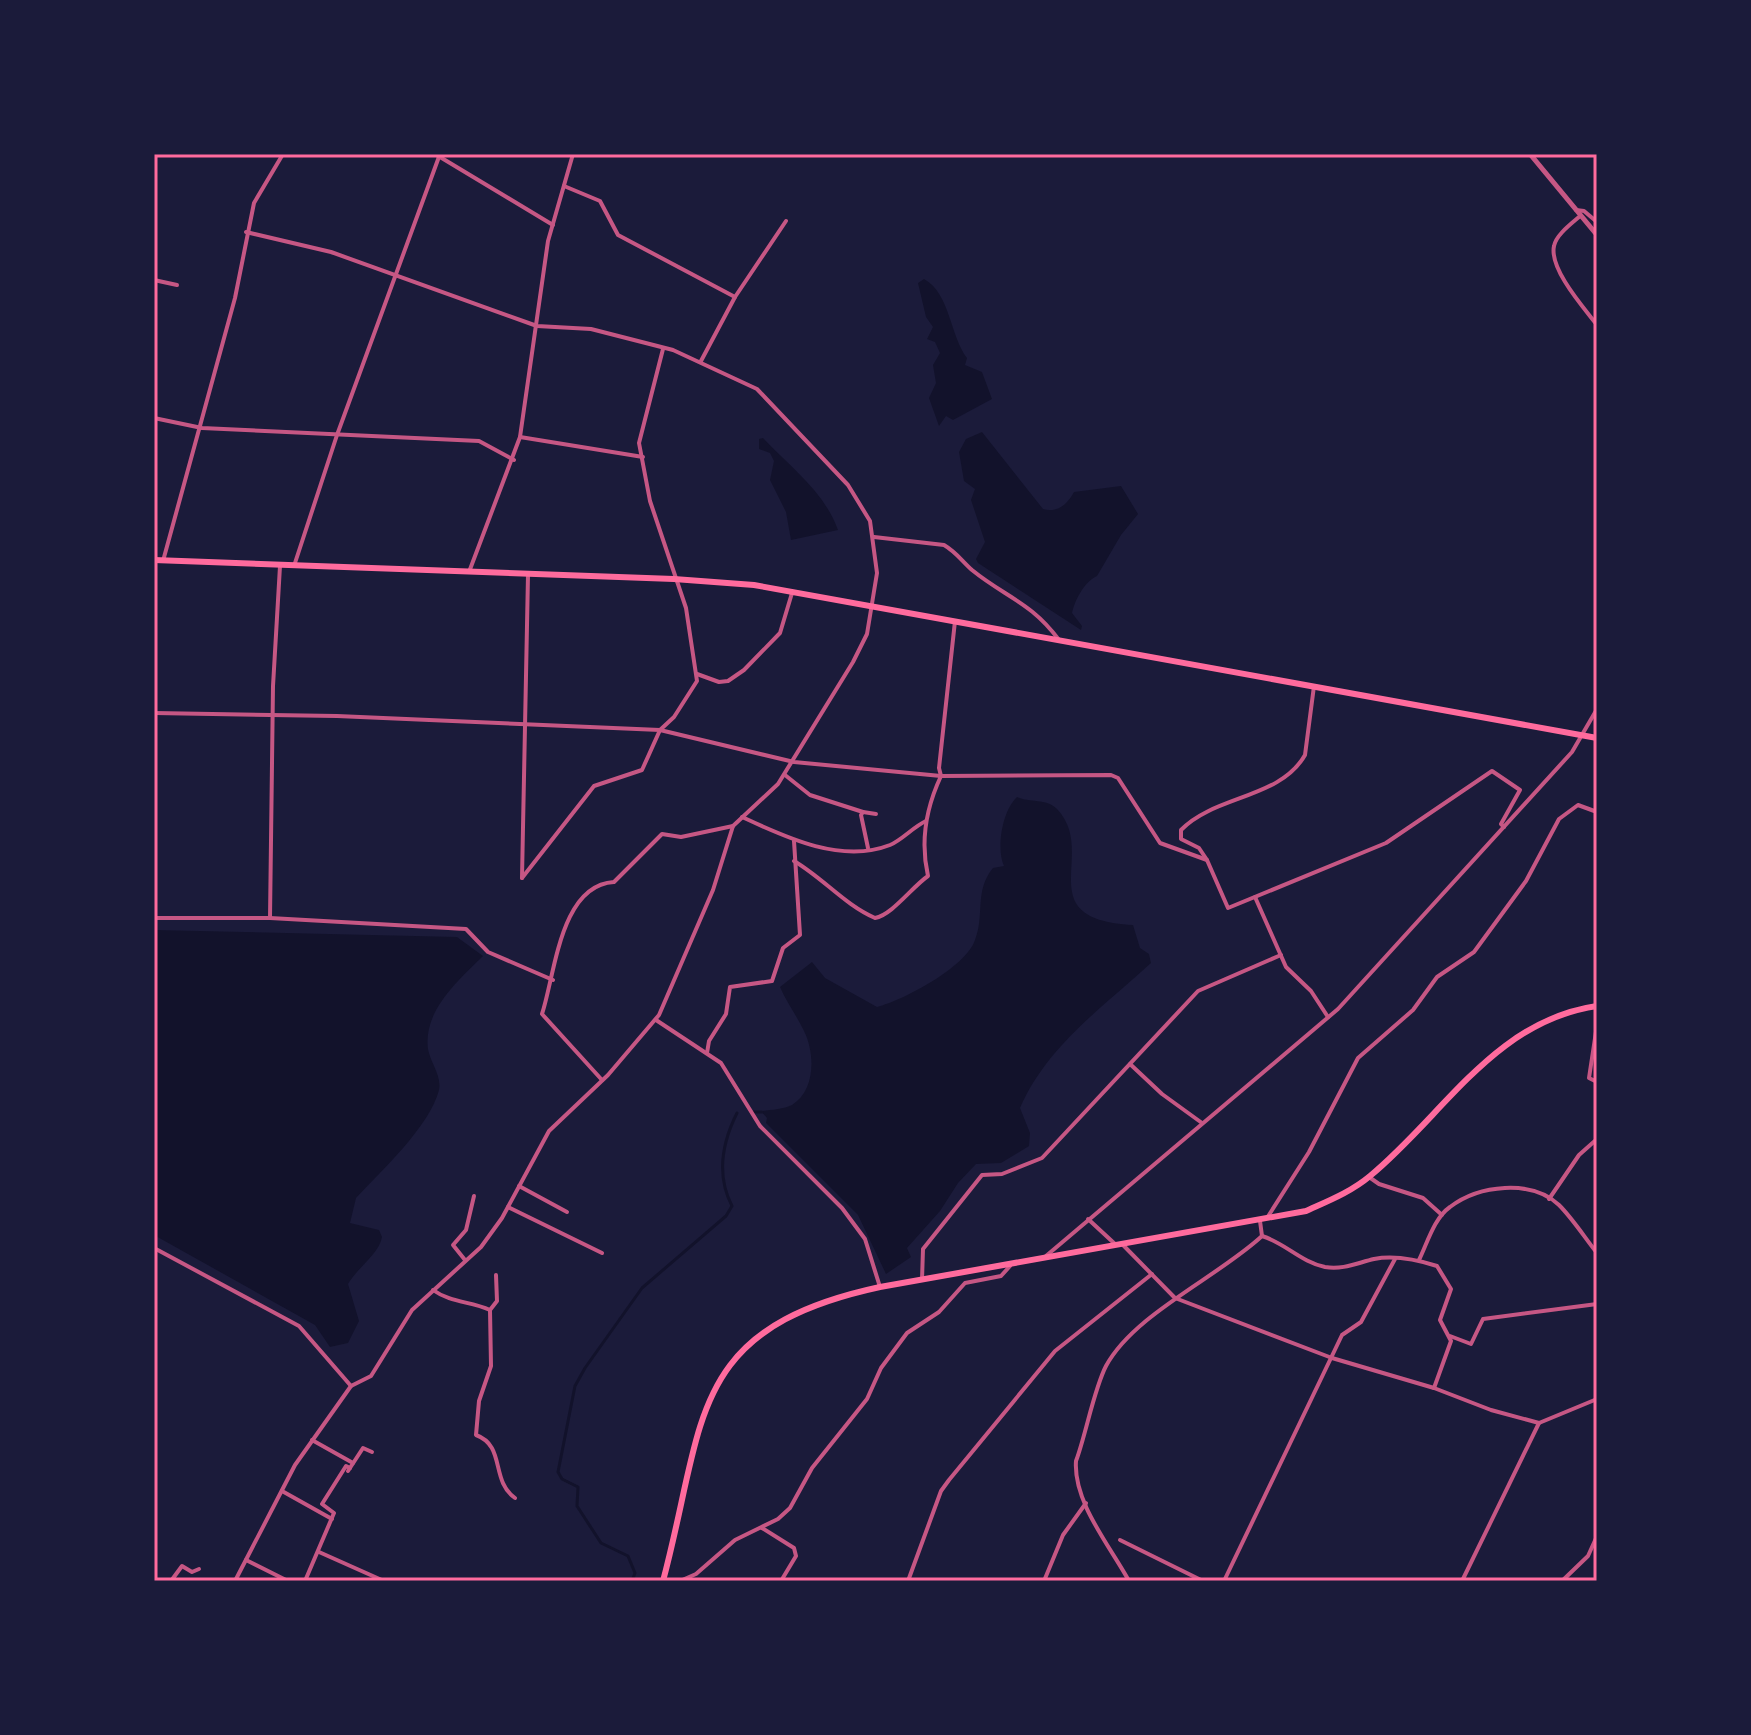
<svg xmlns="http://www.w3.org/2000/svg" width="1751" height="1735" viewBox="0 0 1751 1735" font-family="'Open Sans',sans-serif">
<rect width="100%" height="100%" fill="#1b1b3a"/>
<g fill="#12122b">
<path d="M924,279C950,293 950,336 967,358L965,365L982,372L992,399L953,420L946,416L939,426L929,398L936,383L933,365L940,353L935,342L927,339L933,327L926,317L918,283Z"/>
<path d="M982,432L1043,509C1057,513 1067,505 1074,492L1121,486L1138,514L1121,535L1097,576C1084,582 1075,600 1072,613L1082,626L1081,630L978,563L976,559L985,542L971,500L975,489L964,481L959,452L966,439Z"/>
<path d="M763,438C790,467 824,491 838,530L791,540L786,512L770,480L774,461L770,453L759,449V439Z"/>
<path d="M1017,797C1030,803 1046,798 1057,809C1099,853 1027,919 1133,925L1140,948L1149,954L1151,963C1103,1007 1047,1046 1020,1108L1030,1133L1029,1146L1001,1163L976,1164L958,1183L940,1211L907,1248L911,1257L886,1274L858,1215L766,1123L767,1118L761,1111C771,1110 784,1109 792,1105C816,1090 815,1053 804,1031C797,1016 787,1003 780,987L812,962L825,978L877,1007C904,1000 966,967 975,940C985,915 974,891 993,868L1004,866C996,849 1002,811 1017,797Z"/>
<path d="M154,930L457,937L483,956C459,980 423,1010 428,1049C430,1062 442,1076 439,1090C430,1126 381,1171 356,1198L350,1223L379,1230L382,1237C379,1254 357,1268 348,1284L359,1321L348,1343L330,1347L315,1325L154,1235Z"/>
</g>
<g fill="none" stroke-linecap="round" stroke-linejoin="round">
<g stroke="#12122b" stroke-width="3">
<polyline points="753,1112 762,1112"/>
<path d="M632,1581L635,1573L628,1556L601,1543L577,1506L578,1487L562,1479L558,1472L575,1386L585,1368L642,1288L726,1216L732,1206C716,1175 722,1143 737,1113"/>
</g>
<g stroke="#c65784" stroke-width="4">
<polyline points="435,154 553,225"/>
<polyline points="564,186 600,201 618,235 735,297"/>
<polyline points="1576,210 1584,211 1597,222"/>
<path d="M1579,217C1571,224 1556,235 1554,246C1549,269 1584,308 1597,325"/>
<polyline points="154,280 177,285"/>
<polyline points="701,361 735,297 786,221"/>
<polyline points="154,418 202,428 479,441 514,460"/>
<polyline points="520,437 643,457"/>
<path d="M874,537L944,545C956,552 962,561 972,570C1005,597 1031,602 1059,640"/>
<polyline points="163,561 235,298 254,203 283,154"/>
<polyline points="294,566 337,435 440,154"/>
<polyline points="469,572 520,437 548,241 573,154"/>
<polyline points="955,621 939,768 941,776 1111,775 1118,778 1160,843 1207,860 1228,908 1386,843 1492,771 1520,790 1501,824 1504,827"/>
<polyline points="697,674 719,682 728,681 744,670 780,633 792,593"/>
<path d="M154,713L337,716L660,730L794,762L941,776C926,808 920,841 928,876C912,887 892,915 875,918C845,905 823,878 794,861"/>
<polyline points="785,775 810,795 863,812"/>
<path d="M742,817C785,837 841,864 890,845C902,840 913,827 926,821"/>
<polyline points="868,848 861,815 863,812 876,814"/>
<path d="M1207,860L1199,848L1181,839V830C1215,795 1280,799 1305,755L1314,686"/>
<polyline points="522,878 594,786 642,770 660,730 674,717 697,681 686,608 650,501 639,443 663,349"/>
<polyline points="522,878 528,575"/>
<polyline points="1255,897 1286,967 1311,991 1328,1017"/>
<polyline points="154,918 270,918 466,929 488,952 553,980"/>
<polyline points="270,918 273,686 280,566"/>
<polyline points="656,1020 721,1063 760,1126 842,1208 865,1239 880,1287"/>
<polyline points="1597,1025 1589,1078 1597,1082"/>
<polyline points="707,1053 709,1041 726,1014 730,987 772,981 783,948 800,935 794,841"/>
<polyline points="1130,1064 1162,1094 1202,1123"/>
<path d="M602,1080L542,1014C555,975 560,885 614,882L662,834L681,837L733,826"/>
<polyline points="1369,1177 1379,1184 1423,1198 1442,1215"/>
<polyline points="519,1186 567,1212"/>
<polyline points="1549,1199 1579,1155 1597,1139"/>
<polyline points="508,1207 602,1253"/>
<polyline points="1267,1218 1309,1152 1358,1058 1413,1010 1437,977 1474,952 1526,881 1559,819 1578,805 1597,812"/>
<polyline points="1088,1219 1115,1244"/>
<path d="M1262,1236C1285,1243 1301,1262 1325,1267C1343,1270 1357,1263 1374,1259C1395,1255 1418,1260 1437,1266L1451,1289L1440,1320L1451,1341L1434,1388"/>
<polyline points="1123,1245 1175,1298 1332,1358 1434,1388 1491,1410 1539,1423 1597,1399"/>
<polyline points="154,1248 299,1326 351,1386"/>
<polyline points="1046,1256 1338,1009 1572,752 1597,709"/>
<polyline points="465,1260 453,1245 466,1230 474,1196"/>
<path d="M1419,1260C1427,1244 1434,1218 1450,1207C1479,1185 1531,1179 1559,1205C1573,1219 1585,1238 1597,1253"/>
<path d="M496,1275L497,1301L490,1310L491,1366L479,1401L476,1435C506,1446 490,1480 515,1498"/>
<polyline points="922,1280 923,1249 982,1175 1002,1174 1042,1158 1198,991 1281,955"/>
<path d="M433,1290C451,1303 470,1301 490,1310"/>
<polyline points="1450,1336 1471,1344 1483,1319 1597,1304"/>
<polyline points="312,1440 353,1463"/>
<polyline points="348,1471 363,1448 372,1452"/>
<polyline points="282,1491 332,1519"/>
<polyline points="762,1528 794,1548 796,1556 781,1581"/>
<polyline points="1120,1540 1203,1581"/>
<polyline points="319,1552 384,1581"/>
<polyline points="246,1560 288,1581"/>
<polyline points="171,1581 182,1566 192,1572 199,1569"/>
<polyline points="235,1581 295,1465 351,1386 371,1376 412,1310 481,1247 502,1218 549,1131 608,1075 659,1015 713,890 733,826 778,784 853,662 867,634 877,573 870,521 848,485 757,389 673,350 591,329 537,326 331,252 246,232"/>
<polyline points="305,1581 334,1513 322,1504 346,1466 350,1468"/>
<polyline points="680,1581 696,1574 735,1540 778,1519 790,1508 812,1468 867,1399 881,1368 907,1333 939,1312 965,1283 1001,1276 1010,1266"/>
<polyline points="908,1581 941,1491 949,1480 1055,1351 1152,1274"/>
<polyline points="1044,1581 1063,1535 1086,1503"/>
<path d="M1129,1581C1110,1546 1073,1502 1076,1461C1086,1434 1094,1389 1106,1366C1134,1314 1218,1277 1262,1236L1260,1221"/>
<polyline points="1224,1581 1342,1335 1361,1322 1395,1259"/>
<polyline points="1462,1581 1539,1423"/>
<polyline points="1562,1581 1588,1556 1597,1536"/>
</g>
<polyline stroke="#c65784" stroke-width="5" points="1530,154 1597,235"/>
<g stroke="#ff6b9d" stroke-width="6">
<polyline points="154,560 674,579 754,585 1597,738"/>
<path d="M663,1581C706,1421 686,1329 880,1287L1306,1211C1328,1201 1351,1192 1370,1176C1444,1115 1494,1021 1597,1006"/>
</g>
</g>
<rect width="1751" height="1735" fill="none" stroke="#1b1b3a" stroke-width="312"/>
<rect x="156" y="156" width="1439" height="1423" fill="none" stroke="#ff6b9d" stroke-width="3"/>
</svg>
